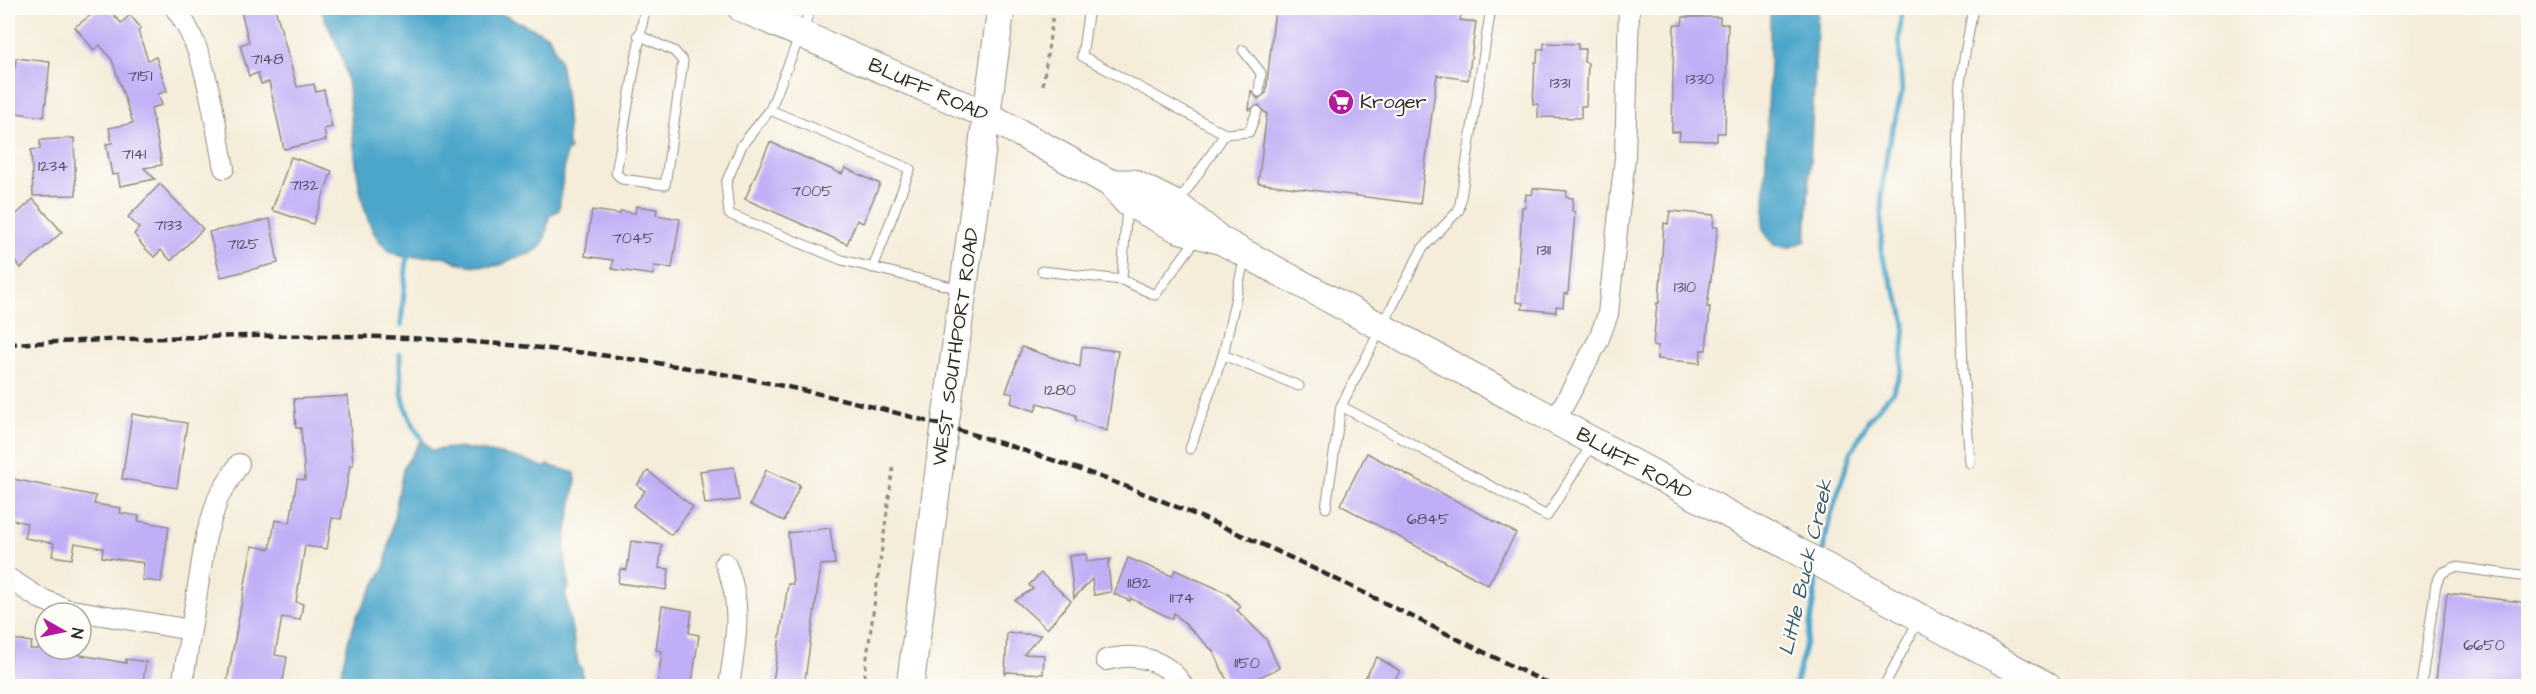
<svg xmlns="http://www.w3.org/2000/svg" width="2536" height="694" viewBox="0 0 2536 694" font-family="'Architects Daughter',sans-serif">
<rect width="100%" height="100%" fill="#fdfcf7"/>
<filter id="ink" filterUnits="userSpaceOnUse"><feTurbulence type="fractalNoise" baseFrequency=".0167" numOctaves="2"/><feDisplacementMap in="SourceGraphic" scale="12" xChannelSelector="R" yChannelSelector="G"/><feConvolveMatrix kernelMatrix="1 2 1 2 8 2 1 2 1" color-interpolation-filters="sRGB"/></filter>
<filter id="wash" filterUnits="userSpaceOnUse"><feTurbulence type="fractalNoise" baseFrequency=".008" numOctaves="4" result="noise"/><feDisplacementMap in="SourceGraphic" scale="24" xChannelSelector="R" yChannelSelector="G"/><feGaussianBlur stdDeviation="1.35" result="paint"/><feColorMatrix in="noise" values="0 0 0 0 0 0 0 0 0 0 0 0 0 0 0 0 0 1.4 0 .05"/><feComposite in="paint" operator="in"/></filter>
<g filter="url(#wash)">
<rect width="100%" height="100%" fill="#f5edda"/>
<g fill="#4ca6ca" stroke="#3c687a" stroke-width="1.5">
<path d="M320,8H489L549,36C552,45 558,54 560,63C566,92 568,114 568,145L570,149L566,153L559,210L549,216C546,234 546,250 526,255C517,258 512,257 505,263C497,268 469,266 460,263C455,262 451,259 447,257C429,253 410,262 393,253C347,229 357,103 342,58C336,41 327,24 320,8Z"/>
<polygon points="1770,8 1818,8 1806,241 1788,248 1774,245 1763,230 1770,61"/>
<path d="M422,439L432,451C455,443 524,456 544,468L548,465L575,473L576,480L564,547L569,587L565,592L578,664L582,669L583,686H338L348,642L357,616L385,566L403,469Z"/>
</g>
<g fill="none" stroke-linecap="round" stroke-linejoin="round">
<g stroke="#4ca6ca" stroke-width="5">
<polyline points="401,325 407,258"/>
<path d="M400,354C400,389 401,409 422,439"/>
<polyline points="1822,556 1829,521 1851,452 1870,418 1893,391 1901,371 1905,324 1901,306 1882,257 1881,226 1882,188 1888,147 1902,93 1899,40 1902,8"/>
<polyline points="1795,686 1809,631 1818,571"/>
</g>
</g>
<g id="blocks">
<g fill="#c0aef6">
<polygon points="100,8 108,8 121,23 130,15 141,28 138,31 148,60 156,57 167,91 158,94 162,105 151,108 162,165 144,168 155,179 120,186 118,174 112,175 106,144 112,143 109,128 133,123 112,60 100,45 94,50 75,27"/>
<polygon points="240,8 275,8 297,87 314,84 316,92 324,90 332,127 324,129 326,140 284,149 269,82 261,84 258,73 249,76 240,45 249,42"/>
<polygon points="1275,8 1462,8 1460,20 1476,22 1468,80 1437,75 1420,204 1258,183 1267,113 1264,112 1259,105 1249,110 1251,91 1258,99 1266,93"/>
<polygon points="1683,17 1720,17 1720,24 1728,24 1725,133 1717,133 1717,141 1679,140 1680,132 1672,132 1674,25 1682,25"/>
<polygon points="1544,43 1578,44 1578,49 1585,49 1584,62 1588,63 1586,106 1581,106 1581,118 1538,117 1538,104 1533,104 1535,62 1537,62 1538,49 1544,49"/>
<polygon points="16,58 50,62 44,117 10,112 12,100 8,99 8,66 15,67"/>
<polygon points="74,138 76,195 33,196 31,150 40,149 40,140"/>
<polygon points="770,142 842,174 845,168 880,184 863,223 857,220 847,244 745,199"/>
<polygon points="291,157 332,171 313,224 272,210"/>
<polygon points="160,184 203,229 171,261 161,250 154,257 143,246 134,234 139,228 128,217"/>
<polygon points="1533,188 1567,191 1566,197 1573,198 1572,211 1575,212 1568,294 1564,294 1563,307 1556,306 1556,312 1522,309 1523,303 1516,302 1522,207 1525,207 1526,194 1532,195"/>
<polygon points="33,199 62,232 21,268 8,254 8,222"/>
<polygon points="636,206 657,209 656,215 680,219 672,268 654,266 653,275 612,269 613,260 585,256 592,210 620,214 621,211 635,213"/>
<polygon points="1670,211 1714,215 1713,227 1718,227 1707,307 1710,307 1706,350 1701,350 1700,363 1657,359 1658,346 1653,346 1657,303 1659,303 1664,223 1668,224"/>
<polygon points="270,219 278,263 221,277 209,232"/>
<polygon points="1022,347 1080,367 1082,347 1118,351 1107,431 1076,420 1076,415 1038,403 1035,411 1011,403 1013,394 1006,392"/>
<polygon points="348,396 353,465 350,465 341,519 332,518 327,549 305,546 296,602 303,604 300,620 282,617 275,655 287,657 282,687 252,687 227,682 252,546 270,549 275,520 290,523 297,479 305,480 301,428 296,428 294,399"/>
<polygon points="132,414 187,423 177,488 122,479"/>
<polygon points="1367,453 1516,533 1488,585 1340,505"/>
<polygon points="734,467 739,500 705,504 700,471"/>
<polygon points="766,470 800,485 784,521 750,505"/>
<polygon points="648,471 693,507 671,535 633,506 645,491 637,485"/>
<polygon points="8,478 96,496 94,504 121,508 120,513 139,516 138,521 169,526 161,582 142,580 144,563 102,557 103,548 75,543 72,559 52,556 54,543 24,538 27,523 8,519"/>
<polygon points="830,528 835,564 821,565 804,687 773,682 788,584 793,584 788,533"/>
<polygon points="631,541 662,545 659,568 669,569 666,590 618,583 620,569 627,570"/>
<polygon points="1086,554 1087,562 1111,559 1108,563 1111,592 1094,595 1092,579 1074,598 1069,556"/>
<polygon points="1128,558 1172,576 1175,570 1227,593 1241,607 1237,610 1266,639 1279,668 1239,687 1230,687 1213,651 1174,613 1172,619 1130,598 1130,601 1114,594"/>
<polygon points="1041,573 1071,601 1047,629 1015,600 1033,589 1029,585"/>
<polygon points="2447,593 2529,603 2529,687 2435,687"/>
<polygon points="662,606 692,611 689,633 699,635 692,682 686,681 685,687 657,687 662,651 656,650"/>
<polygon points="1007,633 1041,635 1024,654 1044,655 1043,674 1007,672 1005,674"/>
<polygon points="13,639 32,642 30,649 67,649 76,650 75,654 126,663 126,659 146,662 142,687 8,687"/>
<polygon points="1377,657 1400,671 1390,687 1360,687"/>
</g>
</g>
</g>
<g filter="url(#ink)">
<use href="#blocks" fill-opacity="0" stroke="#908c82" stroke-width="1.5"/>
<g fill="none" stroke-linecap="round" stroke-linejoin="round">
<g stroke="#908c82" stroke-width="11">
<g id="service">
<polyline points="811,8 770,110 742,145 726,183 729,214 842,260 960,289"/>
<polyline points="1089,8 1082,56 1225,134 1178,203"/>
<polyline points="1491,8 1459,210 1422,249 1341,406 1547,516 1592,444"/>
<polyline points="638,35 674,51 683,61 665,185 622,179 616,173 645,8"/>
<polyline points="1243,50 1261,73 1259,92"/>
<polyline points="770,110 910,169 873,268"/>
<polyline points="1225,134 1249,132 1257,111"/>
<polyline points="1042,271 1122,280 1155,295 1198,237"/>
<polyline points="1122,280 1127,204"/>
<polyline points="1223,355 1299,386"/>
<polyline points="1190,449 1223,355 1245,256"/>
<polyline points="1970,463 1963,370 1957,193 1960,82 1973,8"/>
<polyline points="1326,508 1341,406"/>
<polyline points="1884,686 1919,619"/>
<polyline points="2421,686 2436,584 2442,573 2455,567 2528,577"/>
</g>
</g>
<g stroke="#908c82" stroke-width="22">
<g id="minor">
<path d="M175,8C208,52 213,115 224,168"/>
<polyline points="1555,421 1598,341 1608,314 1625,157 1629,8"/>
<path d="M725,563C744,603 735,645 729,686"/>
<polyline points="8,578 39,598 66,609 191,630"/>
<path d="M1106,660C1136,652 1166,659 1183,686"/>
<polyline points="182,686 206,536 218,498 239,464"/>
</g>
</g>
<g stroke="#908c82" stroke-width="29">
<g id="secondary">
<polyline points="741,8 987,115 1110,183 1127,202 1178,229 1222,241 2047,686"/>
<polyline points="1110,183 1133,183 1177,205 1217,237"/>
<polyline points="910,686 1001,8"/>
</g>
</g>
<g stroke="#908c82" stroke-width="3" stroke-dasharray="4.5 4.5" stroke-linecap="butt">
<polyline points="1043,85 1054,8"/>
<polyline points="863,686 893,468"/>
</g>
<use href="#service" stroke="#fff" stroke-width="9"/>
<use href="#minor" stroke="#fff" stroke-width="20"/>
<use href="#secondary" stroke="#fff" stroke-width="27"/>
<path stroke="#2b2b2b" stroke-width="4.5" stroke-dasharray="9 4.5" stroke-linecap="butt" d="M8,344C153,338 298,331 444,340C672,354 900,402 1114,482C1265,539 1408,616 1553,686"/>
</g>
</g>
<defs>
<g id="supermarket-disc" transform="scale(1.35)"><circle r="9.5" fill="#b5179e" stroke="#fdfcf7"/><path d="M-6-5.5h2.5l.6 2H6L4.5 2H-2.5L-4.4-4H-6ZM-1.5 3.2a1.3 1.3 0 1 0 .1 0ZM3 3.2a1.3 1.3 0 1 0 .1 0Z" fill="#fff"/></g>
</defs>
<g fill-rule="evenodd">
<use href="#supermarket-disc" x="1341" y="102"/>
</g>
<g text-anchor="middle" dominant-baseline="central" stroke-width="4.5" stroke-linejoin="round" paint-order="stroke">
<g font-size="16" fill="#504c5e">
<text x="267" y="59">7148</text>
<text x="140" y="76">7151</text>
<text x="1700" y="79">1330</text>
<text x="1560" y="83">1331</text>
<text x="134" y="154">7141</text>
<text x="53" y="166">1234</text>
<text x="304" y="185">7132</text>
<text x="812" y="191">7005</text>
<text x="168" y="225">7133</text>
<text x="633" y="238">7045</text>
<text x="243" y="244">7125</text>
<text x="1544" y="250">1311</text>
<text x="1685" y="287">1310</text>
<text x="1060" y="390">1280</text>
<text x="1428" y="519">6845</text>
<text x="1139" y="583">1182</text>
<text x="1182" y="598">1174</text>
<text x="2484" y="645">6650</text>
<text x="1247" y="663">1150</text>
</g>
<g font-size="20" fill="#2b2b2b" stroke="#fdfcf7">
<text transform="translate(928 90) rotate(24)">BLUFF ROAD</text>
<text transform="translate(956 347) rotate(-82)">WEST SOUTHPORT ROAD</text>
<text transform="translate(1634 464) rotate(29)">BLUFF ROAD</text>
</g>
<g font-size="20" fill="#2b2b2b" stroke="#fdfcf7" text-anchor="start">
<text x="1360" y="102">Kroger</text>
</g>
<g font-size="21" font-style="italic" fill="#385c6b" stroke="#fdfcf7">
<text transform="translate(1806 567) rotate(-77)">Little Buck Creek</text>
</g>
</g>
<rect width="2536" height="694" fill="none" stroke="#fdfcf7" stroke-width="30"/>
<g transform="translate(63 631) rotate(99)"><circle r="28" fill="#fdfcf7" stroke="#a9a8a5" stroke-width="1.5"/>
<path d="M0-4.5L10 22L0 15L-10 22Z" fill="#b5179e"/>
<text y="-9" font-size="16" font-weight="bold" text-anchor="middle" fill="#2b2b2b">N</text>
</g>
</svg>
